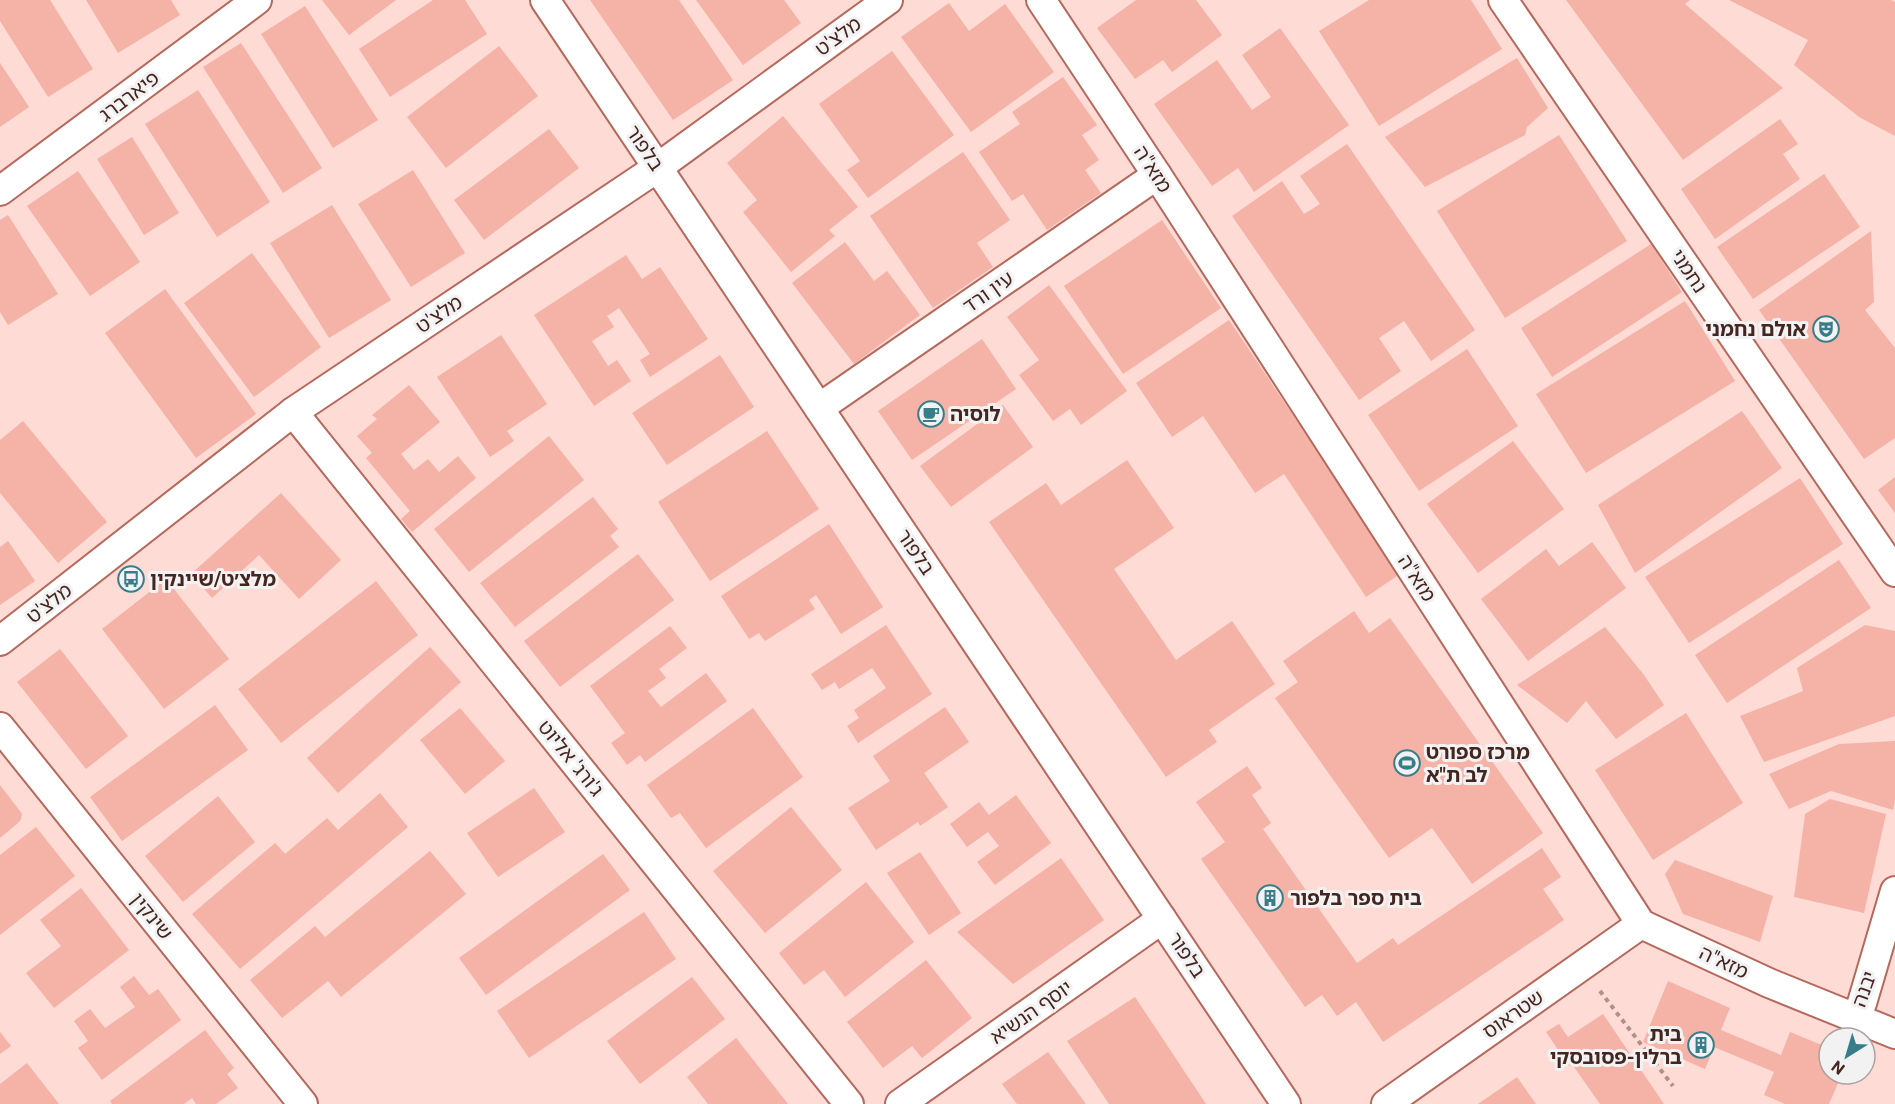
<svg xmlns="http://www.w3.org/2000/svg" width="1895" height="1104" viewBox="0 0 1895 1104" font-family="Roboto,'Noto Sans Hebrew',sans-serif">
<rect width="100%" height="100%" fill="#ffdbd5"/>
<g fill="#f5b2a6">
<polygon points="0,0 50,0 93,69 48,97 0,21"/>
<polygon points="86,0 171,0 180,15 118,53"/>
<polygon points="322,0 396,0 349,35"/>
<polygon points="433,0 465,0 487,34 390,97 359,49"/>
<polygon points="590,0 679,0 733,80 673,120"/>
<polygon points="696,0 784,0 801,23 743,65"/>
<polygon points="1136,0 1196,0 1222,35 1172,72 1163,60 1135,79 1097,28"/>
<polygon points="1369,0 1471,0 1502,49 1379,126 1319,31"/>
<polygon points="1566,0 1690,0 1685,4 1783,88 1683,160"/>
<polygon points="1729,0 1891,0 1895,2 1895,136 1859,117 1794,65 1808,40"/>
<polygon points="949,3 969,31 1005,4 1054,72 971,132 901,37"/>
<polygon points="305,6 378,120 333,148 261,34"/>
<polygon points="1280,28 1349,125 1254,192 1238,168 1212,186 1154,104 1217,60 1252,110 1271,97 1242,55"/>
<polygon points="241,43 322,168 283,193 203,67"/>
<polygon points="499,46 538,96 446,168 407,117"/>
<polygon points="892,51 954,135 868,198 847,170 860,161 819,104"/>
<polygon points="1517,58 1548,108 1527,127 1525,135 1425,187 1385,137"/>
<polygon points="0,63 29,107 0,127"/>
<polygon points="1063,77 1097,125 1082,135 1099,160 1085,170 1101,193 1047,230 1023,194 1012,201 979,152 1020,124 1012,112"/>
<polygon points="198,90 270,202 217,237 145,124"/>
<polygon points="783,116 858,207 829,230 835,236 791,272 743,212 757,200 727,163"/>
<polygon points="1780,119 1798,144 1783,154 1800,179 1715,239 1681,189"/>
<polygon points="549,129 579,168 484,240 454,200"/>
<polygon points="1559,135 1627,241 1505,318 1437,211"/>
<polygon points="132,137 179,213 144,235 97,159"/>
<polygon points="1347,144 1475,330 1431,361 1404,321 1379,338 1401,371 1359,400 1232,216 1282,181 1304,214 1320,204 1300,176"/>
<polygon points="963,152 1010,220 977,243 993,267 933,308 870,216"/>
<polygon points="413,170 465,253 411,287 358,204"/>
<polygon points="78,171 140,262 90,296 27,206"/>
<polygon points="1824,174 1860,227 1753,299 1717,247"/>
<polygon points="332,205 391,300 329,338 270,243"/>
<polygon points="8,215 58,294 8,325 0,312 0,220"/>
<polygon points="1162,220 1221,308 1123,374 1064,286"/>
<polygon points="1871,231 1874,302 1865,310 1895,348 1895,438 1864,459 1759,310"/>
<polygon points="845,242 874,281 887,271 920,315 854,364 792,283"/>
<polygon points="1651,244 1682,292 1552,377 1521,328"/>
<polygon points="252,253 321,347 254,397 184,303"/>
<polygon points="626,255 642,279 660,267 708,339 650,377 640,360 650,354 619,308 607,316 614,327 592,341 608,366 617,360 631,381 594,406 534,315"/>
<polygon points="1049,285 1127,391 1081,425 1070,409 1053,421 1019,375 1039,360 1007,317"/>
<polygon points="165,289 256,414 196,458 105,333"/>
<polygon points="1685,301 1735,381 1586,473 1536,394"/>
<polygon points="1229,320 1400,574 1366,597 1284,474 1255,493 1203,416 1172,437 1136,383"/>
<polygon points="501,335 547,404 507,431 514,441 490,457 437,377"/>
<polygon points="982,339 1016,389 912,460 878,411"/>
<polygon points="1467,349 1518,426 1419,491 1368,415"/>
<polygon points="720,355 754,407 667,465 632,413"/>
<polygon points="409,385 440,422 401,454 414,470 428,459 439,472 458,456 476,478 412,532 401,519 410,511 366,458 372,453 357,436 377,419 372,415"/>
<polygon points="1003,405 1033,447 951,507 920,466"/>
<polygon points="1742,411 1782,468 1635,573 1598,505"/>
<polygon points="23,421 107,522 58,563 0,493 0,440"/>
<polygon points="767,431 819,509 710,581 658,502"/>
<polygon points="549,436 584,480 469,572 434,529"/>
<polygon points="1513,441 1564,509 1478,573 1427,504"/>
<polygon points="1127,460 1174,528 1114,569 1176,660 1232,621 1275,684 1209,730 1217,742 1166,777 989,522 1046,483 1061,505"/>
<polygon points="1895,477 1895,513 1878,490"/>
<polygon points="1800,478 1843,544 1689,643 1645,577"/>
<polygon points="281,493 341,560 299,599 259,555 212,598 191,574"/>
<polygon points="593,497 618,529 610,536 619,547 515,627 480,583"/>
<polygon points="829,524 883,607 841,634 816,595 809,600 815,609 765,641 759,633 749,639 721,596"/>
<polygon points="8,541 35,581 0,605 0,547"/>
<polygon points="1592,542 1626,588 1528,661 1481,599 1546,549 1559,566"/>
<polygon points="638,554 674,600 560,687 524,641"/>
<polygon points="1839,560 1871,608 1727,703 1695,655"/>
<polygon points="166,579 229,659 164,709 102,629"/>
<polygon points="376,581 418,635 281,743 238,689"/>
<polygon points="1354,611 1369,633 1390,618 1543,833 1472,884 1432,828 1389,858 1275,698 1298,682 1283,661"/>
<polygon points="886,625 932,694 858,743 847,726 859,718 854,710 886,688 872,668 839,689 835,682 822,690 811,674"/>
<polygon points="1865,625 1895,631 1895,716 1764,762 1740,716 1803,691 1797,668"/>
<polygon points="670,626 687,648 659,669 666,678 648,691 661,707 706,673 727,701 645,762 640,755 627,765 611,743 625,733 590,686"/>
<polygon points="1605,627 1644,675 1664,705 1616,739 1586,701 1567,723 1517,685"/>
<polygon points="430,647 461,682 338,793 307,758"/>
<polygon points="60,649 128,736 86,769 17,682"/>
<polygon points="215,705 248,750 122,841 90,797"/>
<polygon points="945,707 969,742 924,773 948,807 920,826 918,822 876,850 848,808 890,781 873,756"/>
<polygon points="460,708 505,761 465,794 420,740"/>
<polygon points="753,708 803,777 706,848 680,813 671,818 647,785"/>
<polygon points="1686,713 1743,803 1653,860 1595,770"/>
<polygon points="1895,741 1895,801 1893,810 1831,791 1789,809 1769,774 1839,744"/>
<polygon points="1247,766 1262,788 1252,795 1271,823 1263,829 1357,963 1393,938 1398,945 1542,848 1561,877 1543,889 1564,920 1383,1042 1356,1002 1337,1016 1322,995 1305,1007 1201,859 1225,842 1196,802"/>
<polygon points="0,785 22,814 21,819 18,823 0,838"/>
<polygon points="534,788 565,832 498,877 467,833"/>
<polygon points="380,793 408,827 240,969 192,914 275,843 285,854 327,818 338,830"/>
<polygon points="1016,795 1051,843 995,885 977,862 999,846 988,832 967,847 950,824 979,802 989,815"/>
<polygon points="218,796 255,842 183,902 145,856"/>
<polygon points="1830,799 1886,814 1864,913 1794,897 1805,814"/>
<polygon points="791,807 842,870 765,933 713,871"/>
<polygon points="36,827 75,876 0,935 0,855"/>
<polygon points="430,851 466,894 341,997 328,981 282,1018 250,980 315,926 325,937"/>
<polygon points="920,852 961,913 929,935 887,873"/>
<polygon points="603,854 630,890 486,995 459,958"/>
<polygon points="1061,858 1104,920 1013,984 957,932"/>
<polygon points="1675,860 1773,896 1760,942 1683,914 1665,874"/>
<polygon points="866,882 914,942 845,997 824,970 804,985 779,953"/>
<polygon points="81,888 129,950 54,1008 26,973 61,946 40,920"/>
<polygon points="644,912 676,959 529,1058 497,1011"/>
<polygon points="926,960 972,1018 922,1058 912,1046 883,1068 847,1022"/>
<polygon points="134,976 149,995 158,989 181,1020 102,1080 78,1048 88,1041 74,1021 90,1009 105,1028 135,1007 120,987"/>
<polygon points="692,977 725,1019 640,1084 607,1041"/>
<polygon points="1668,981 1730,1008 1721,1030 1781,1055 1790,1032 1829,1048 1829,1074 1842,1074 1829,1104 1785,1104 1764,1095 1774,1072 1714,1047 1705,1069 1643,1042"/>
<polygon points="1135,997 1206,1104 1109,1104 1067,1041"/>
<polygon points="1603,1014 1664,1104 1600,1104 1572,1064 1569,1066 1546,1032 1559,1024 1568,1037"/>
<polygon points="205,1030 234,1068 227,1074 238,1088 216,1104 196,1104 192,1098 184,1104 112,1104 110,1101"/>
<polygon points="0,1032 11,1046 0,1054"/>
<polygon points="736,1038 788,1104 708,1104 687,1077"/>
<polygon points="1048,1052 1086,1104 1017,1104 1002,1084"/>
<polygon points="27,1063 59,1104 0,1104 0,1084"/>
<polygon points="1517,1077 1536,1104 1478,1104"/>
</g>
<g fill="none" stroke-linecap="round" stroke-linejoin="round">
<g stroke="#b5685b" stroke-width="32">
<g id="street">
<polyline points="545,0 1286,1104"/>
<polyline points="1041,0 1157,175 1641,924 1769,983 1895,1034"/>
<polyline points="1503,0 1895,572"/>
<polyline points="0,191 257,0"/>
<polyline points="819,408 1157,175"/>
<polyline points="293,412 849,1104"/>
<polyline points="0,641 293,412 657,168 888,0"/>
<polyline points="0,727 303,1104"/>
<polyline points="1851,1016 1858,1013 1862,1003 1895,891"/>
<polyline points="900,1104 1162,919"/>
<polyline points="1386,1104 1641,924"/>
</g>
</g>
<polyline stroke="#b28f89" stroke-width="4" stroke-dasharray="4.5 4.5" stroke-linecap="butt" points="1600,991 1673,1086"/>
<use href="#street" stroke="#fff" stroke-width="28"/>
</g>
<defs>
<g id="theatre-ring" transform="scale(1.35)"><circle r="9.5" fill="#f2f2f2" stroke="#387e8a" stroke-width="1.5"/><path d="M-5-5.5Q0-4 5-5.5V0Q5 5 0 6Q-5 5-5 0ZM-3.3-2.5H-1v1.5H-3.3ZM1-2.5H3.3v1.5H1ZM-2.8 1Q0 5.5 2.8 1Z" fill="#387e8a"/></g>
<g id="cafe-ring" transform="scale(1.35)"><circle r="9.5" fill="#f2f2f2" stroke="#387e8a" stroke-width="1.5"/><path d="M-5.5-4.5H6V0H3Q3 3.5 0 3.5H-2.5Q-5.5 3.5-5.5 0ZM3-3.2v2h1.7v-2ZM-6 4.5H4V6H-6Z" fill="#387e8a"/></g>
<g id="bus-ring" transform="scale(1.35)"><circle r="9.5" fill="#f2f2f2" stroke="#387e8a" stroke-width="1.5"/><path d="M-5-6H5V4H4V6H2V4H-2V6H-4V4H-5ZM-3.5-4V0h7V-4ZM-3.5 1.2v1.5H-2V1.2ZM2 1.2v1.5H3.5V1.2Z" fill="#387e8a"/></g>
<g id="stadium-ring" transform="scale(1.35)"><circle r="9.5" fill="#f2f2f2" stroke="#387e8a" stroke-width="1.5"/><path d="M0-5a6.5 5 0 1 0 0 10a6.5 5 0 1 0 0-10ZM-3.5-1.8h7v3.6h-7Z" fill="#387e8a"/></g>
<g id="building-ring" transform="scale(1.35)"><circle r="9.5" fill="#f2f2f2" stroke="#387e8a" stroke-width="1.5"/><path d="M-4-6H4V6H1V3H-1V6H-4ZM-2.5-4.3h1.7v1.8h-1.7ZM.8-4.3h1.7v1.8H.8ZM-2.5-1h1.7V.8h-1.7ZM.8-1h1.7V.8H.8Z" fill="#387e8a"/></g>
</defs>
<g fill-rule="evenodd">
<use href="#theatre-ring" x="1826" y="329"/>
<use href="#cafe-ring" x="931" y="414"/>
<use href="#bus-ring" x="131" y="579"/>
<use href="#stadium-ring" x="1407" y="763"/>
<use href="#building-ring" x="1270" y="898"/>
<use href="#building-ring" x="1701" y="1045"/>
</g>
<g text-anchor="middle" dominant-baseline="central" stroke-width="6" stroke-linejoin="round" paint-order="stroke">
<g font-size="20" fill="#45251f" stroke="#f2f2f2">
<text transform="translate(838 36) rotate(-36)">מלצ'ט</text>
<text transform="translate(129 96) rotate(-37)">פיארברג</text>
<text transform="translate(645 148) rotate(56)">בלפור</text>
<text transform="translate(1153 169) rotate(57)">מזא"ה</text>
<text transform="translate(1689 271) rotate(56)">נחמני</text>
<text transform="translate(988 292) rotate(-35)">עין ורד</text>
<text transform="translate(439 314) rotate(-34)">מלצ'ט</text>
<text transform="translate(916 552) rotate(56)">בלפור</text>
<text transform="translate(1417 578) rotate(57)">מזא"ה</text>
<text transform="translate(49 603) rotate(-38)">מלצ'ט</text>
<text transform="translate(571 758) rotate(51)">ג'ורג' אליוט</text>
<text transform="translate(152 916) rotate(51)">שינקין</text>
<text transform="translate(1187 955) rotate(56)">בלפור</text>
<text transform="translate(1724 962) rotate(25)">מזא"ה</text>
<text transform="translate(1864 989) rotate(-70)">יבנה</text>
<text transform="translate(1031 1012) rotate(-35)">יוסף הנשיא</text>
<text transform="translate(1513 1014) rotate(-35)">שטראוס</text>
</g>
<g font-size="20" font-weight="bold" fill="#45251f" stroke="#f2f2f2" text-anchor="start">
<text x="1806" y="329" text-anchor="end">אולם נחמני</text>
<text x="950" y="414">לוסיה</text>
<text x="150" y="579">מלצ׳ט/שיינקין</text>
<text x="1426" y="752">מרכז ספורט<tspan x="1426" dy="23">לב ת"א</tspan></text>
<text x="1290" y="898">בית ספר בלפור</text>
<text x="1682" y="1034" text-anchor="end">בית<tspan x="1682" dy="23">ברלין-פסובסקי</tspan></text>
</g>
</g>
<g transform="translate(1847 1056) rotate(217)"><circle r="28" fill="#f2f2f2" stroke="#ada09e" stroke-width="1.5"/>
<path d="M0-4.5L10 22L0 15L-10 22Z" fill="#387e8a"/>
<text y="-9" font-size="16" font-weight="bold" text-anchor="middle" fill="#45251f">N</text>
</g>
</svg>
